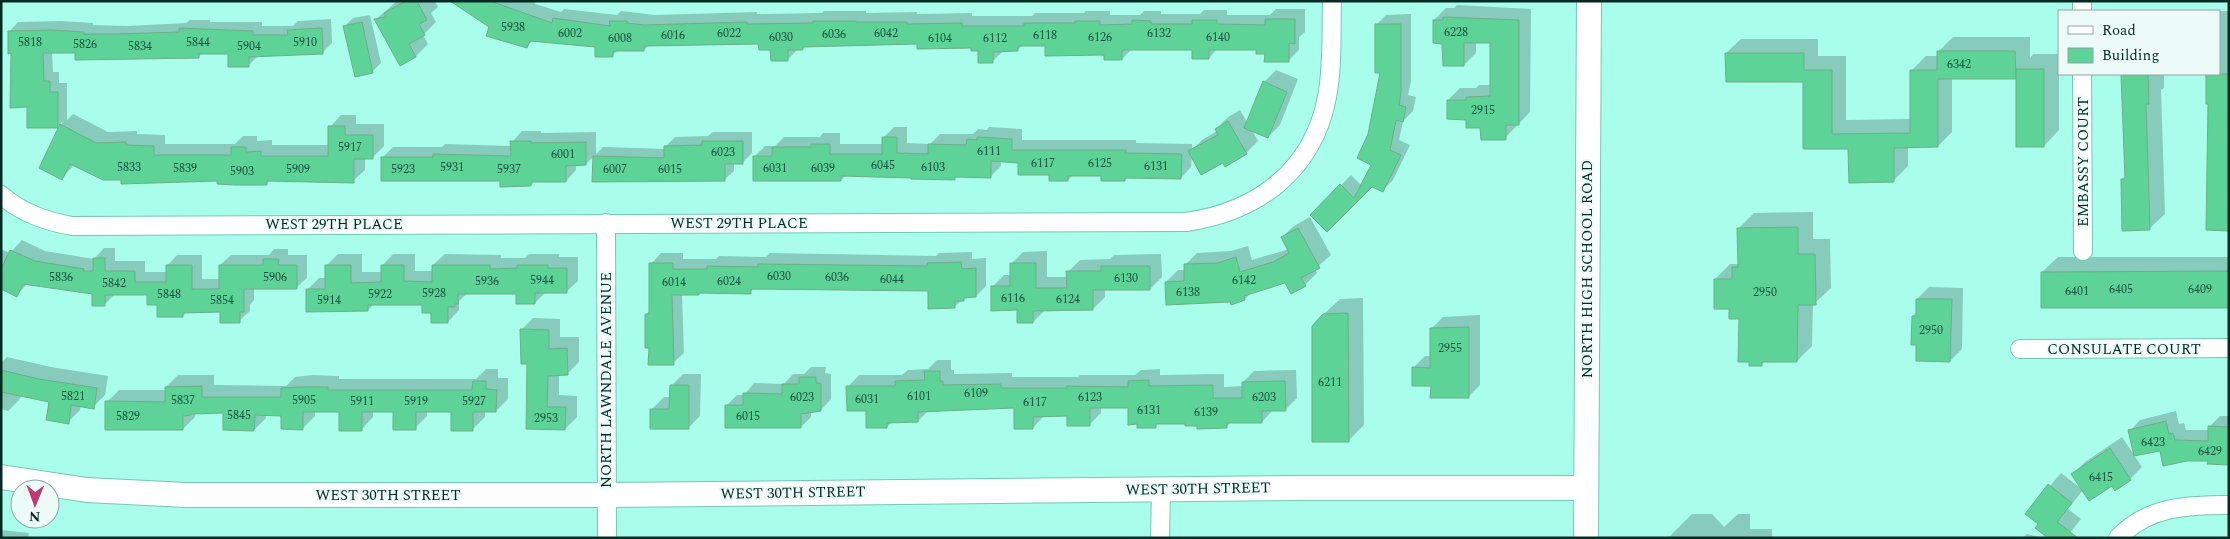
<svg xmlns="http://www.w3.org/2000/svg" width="2230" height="539" viewBox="0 0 2230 539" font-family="Spectral,serif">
<rect width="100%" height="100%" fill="#a8feea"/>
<g fill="#0003">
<polygon points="397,1 435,1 438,7 431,13 436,22 423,35 428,44 416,56 400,65 375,20"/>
<polygon points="452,1 532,1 536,2 535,4 561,12 564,9 617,15 621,11 655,15 757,12 757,14 822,13 824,11 866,11 866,13 917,12 917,14 972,13 972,16 1032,16 1035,13 1084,13 1086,11 1110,11 1110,15 1140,15 1144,11 1161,11 1161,14 1200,14 1204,10 1227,10 1227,15 1270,15 1276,9 1305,9 1305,32 1299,37 1299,50 1289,60 1257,49 1217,49 1209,58 1194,49 1132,49 1122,59 1046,45 1023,45 1017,50 1002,52 992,62 979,50 973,47 918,42 805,45 799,48 788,59 760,43 649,45 644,50 618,50 612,56 596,46 533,40 527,46"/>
<polygon points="1457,5 1531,9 1530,112 1505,138 1467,119 1448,100 1460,88 1476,88 1479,85 1492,85 1492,42 1476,42 1476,53 1464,65 1444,42 1434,20 1446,8 1454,8"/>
<polygon points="2221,11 2229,11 2229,230 2208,77 2205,77 2205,74 2219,74 2219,13"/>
<polygon points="1411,14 1411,81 1408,95 1416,97 1413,111 1403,121 1399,140 1410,145 1393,180 1383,190 1372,185 1327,230 1312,215 1351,175 1362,186 1373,164 1369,135 1382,72 1376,25 1386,15"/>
<polygon points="370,15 381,63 373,71 345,26 353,18"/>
<polygon points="331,19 332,43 323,52 258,56 248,66 230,53 202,53 198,57 52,52 53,72 59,72 59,83 67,83 67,120 73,114 108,132 137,131 137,134 165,135 165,144 235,144 243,136 257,136 257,141 272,140 272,145 330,145 330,127 341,115 356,115 356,124 384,124 384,146 372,158 365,158 365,170 353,181 270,180 267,183 219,180 122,179 74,165 62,178 40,167 63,121 58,126 28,106 12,52 9,32 18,22 61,21 93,23 93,25 126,26 186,23 190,20 210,20 210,22 262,22 262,26 293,26 298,21"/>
<polygon points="1953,37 2030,37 2030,58 2033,54 2059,54 2059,130 2044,146 2017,76 2015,78 1952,78 1952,132 1938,146 1908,146 1908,166 1893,181 1849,147 1804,147 1804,81 1726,53 1741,39 1818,39 1818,56 1846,56 1846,120 1911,119 1911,71 1926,56 1938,56 1938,52"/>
<polygon points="1276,70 1298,79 1280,125 1268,137 1252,130 1258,141 1246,153 1224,161 1192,155 1191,167 1181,178 1128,177 1124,180 1102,175 1073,175 1068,180 1019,161 1001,161 1001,166 990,177 957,175 954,178 846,175 841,180 755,156 765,146 775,146 784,137 820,137 823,133 840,133 840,144 884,144 884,137 894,127 907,127 907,143 930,144 940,134 973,134 978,129 987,130 989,127 1022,129 1022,140 1136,140 1136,143 1192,144 1192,150 1202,140 1217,131 1216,129 1228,117 1240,110 1247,122 1264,82"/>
<polygon points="2122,74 2164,74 2164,88 2161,90 2165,214 2149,229 2122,179 2126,176"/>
<polygon points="522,131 541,131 541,133 596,132 596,154 603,147 666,149 666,146 675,137 708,136 713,132 752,132 752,153 743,162 734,162 734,171 724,180 594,181 594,156 586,164 576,164 576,170 566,181 535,181 531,185 382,158 393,147 442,147 445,144 512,146 512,142"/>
<polygon points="1813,212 1813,239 1830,239 1831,288 1815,303 1813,303 1812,346 1797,361 1765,361 1761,365 1740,318 1730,308 1715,279 1730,264 1737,264 1739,262 1739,228 1754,213"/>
<polygon points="1310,217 1331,255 1315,269 1317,273 1305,285 1286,282 1251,293 1245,299 1231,300 1166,282 1178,270 1185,270 1185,265 1197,253 1231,251 1248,246 1252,260 1286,250 1289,249 1282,237 1294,226"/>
<polygon points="22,240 45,251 94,259 104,248 115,248 115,261 145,261 145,272 167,272 167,266 177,255 202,255 202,279 220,279 220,265 231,255 269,255 274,249 288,249 288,255 307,255 307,278 296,288 254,288 254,300 250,305 250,311 239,321 221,311 187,311 183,316 158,304 148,294 115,294 104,305 94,293 28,283 17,295 1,288 1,249 10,253"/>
<polygon points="1047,251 1047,277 1068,277 1068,272 1080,260 1110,259 1114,255 1161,254 1162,277 1150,289 1105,288 1105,297 1093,309 1045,310 1033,322 992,287 1004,275 1011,275 1011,264 1023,252"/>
<polygon points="972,252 972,259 986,258 986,286 976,296 967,296 954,307 929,290 755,287 750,292 701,291 698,294 682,294 684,353 673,363 650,347 646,315 650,310 651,264 661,253 683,253 683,259 716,259 719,256 766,257 770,253 936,256 939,253"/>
<polygon points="338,254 362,254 362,272 382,272 382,266 393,254 415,254 415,271 433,271 433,265 445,254 501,255 501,258 525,258 529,254 559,254 559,257 578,257 578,281 566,292 546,292 535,303 518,293 468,293 459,301 459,310 448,322 424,304 374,304 368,310 308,289 319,278 327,278 327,265"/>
<polygon points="2058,257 2229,257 2229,307 2042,272"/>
<polygon points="1929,287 1963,288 1962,349 1950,361 1917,343 1913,316 1917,312 1917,299"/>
<polygon points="1363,298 1364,425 1348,441 1324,314 1340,299"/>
<polygon points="1480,315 1480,385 1468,397 1432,384 1413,368 1425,356 1432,356 1431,329 1443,317"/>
<polygon points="533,318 560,319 560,337 579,337 579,362 567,374 559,374 559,395 577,396 577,417 565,429 527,428 528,363 521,330"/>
<polygon points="7,357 51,367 108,376 105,395 93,407 81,406 80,410 68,422 50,401 21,395 20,399 8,411 1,409 1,363"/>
<polygon points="937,360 951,360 951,370 954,370 954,374 1012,373 1012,377 1078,377 1080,375 1135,375 1141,370 1160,369 1160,375 1224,374 1224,387 1243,386 1243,382 1254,371 1296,370 1297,398 1285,410 1273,410 1262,422 1231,422 1226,427 1187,422 1159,422 1155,426 1138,423 1129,407 1101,407 1101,413 1089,425 1068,415 1044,416 1033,428 1015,406 929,410 918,421 892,422 887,427 867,410 848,387 859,375 902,375 908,370 928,369"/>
<polygon points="811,367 826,367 825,373 831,374 831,399 821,410 811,410 811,417 801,427 726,406 737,395 744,395 754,383 784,384 793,374 804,374"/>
<polygon points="486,369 498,369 498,378 508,378 508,399 496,411 485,411 485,417 473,429 452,411 427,411 427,416 415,428 394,411 373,411 373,417 362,429 341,411 315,410 315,416 303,428 282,414 266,414 266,418 254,430 224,412 195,412 195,417 183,429 107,402 119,390 166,390 166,387 178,375 214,375 214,385 286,386 295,377 312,375 339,376 339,379 476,379"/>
<polygon points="683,374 701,374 700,416 688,428 652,409 664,397 671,397 671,386"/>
<polygon points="2176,411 2179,424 2184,423 2186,430 2209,430 2209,427 2220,416 2229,416 2229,464 2160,449 2130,431 2140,420"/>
<polygon points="2122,437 2142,467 2130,479 2083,490 2068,509 2081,519 2066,538 2039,524 2027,514 2061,473 2083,490 2073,474 2085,462"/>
<polygon points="1692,514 1712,514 1724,527 1738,514 1750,514 1750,529 1772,529 1772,538 1668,538"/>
<polygon points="1,530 29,533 28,538 1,538"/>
<polygon points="2027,534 2042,538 2023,538"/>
</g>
<g fill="#5ed397" stroke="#6dae89">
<polygon points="406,1 417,1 427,20 419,24 425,35 409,44 416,57 400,66 374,19 386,17 384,13"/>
<polygon points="450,1 490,1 552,23 553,18 610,26 609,21 627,21 627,23 644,25 747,22 747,24 813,23 813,21 856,21 856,22 907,22 907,24 962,23 962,26 1024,26 1024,23 1075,23 1075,21 1100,21 1100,25 1132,24 1132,20 1151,21 1151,24 1192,24 1192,20 1217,20 1217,24 1265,25 1265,19 1295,19 1295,44 1289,43 1289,62 1264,62 1265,54 1256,54 1256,50 1209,50 1209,59 1192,59 1192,50 1122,50 1122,60 1104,60 1104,55 1045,56 1045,46 1018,46 1018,51 993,52 993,63 978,63 978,51 971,51 971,48 917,49 917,44 803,47 803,50 788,50 788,61 771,61 770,50 759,50 758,44 644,46 644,51 613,51 613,57 595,57 595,47 530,41 527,48 486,36 489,27"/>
<polygon points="1443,17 1519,20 1519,125 1506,125 1506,140 1481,140 1480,128 1466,128 1466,120 1447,119 1447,100 1466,100 1466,97 1490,96 1490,43 1464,43 1464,66 1443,66 1442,44 1433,43 1433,20 1443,20"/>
<polygon points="362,22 373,73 355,77 343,26"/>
<polygon points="1375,24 1401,24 1401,92 1399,105 1406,107 1403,122 1396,120 1390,150 1401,155 1383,192 1372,187 1327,232 1310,215 1340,184 1354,198 1371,165 1357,158 1368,134 1380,73 1375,73"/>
<polygon points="179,28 253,31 253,35 288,35 287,30 322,28 323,54 249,57 249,67 228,67 228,54 199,54 199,58 75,60 75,53 43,53 44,81 50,81 50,92 58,92 58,128 27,128 27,107 10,108 11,53 8,54 8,31 51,30 84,32 84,34 116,34 179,32"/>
<polygon points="1937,51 2015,51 2016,79 1938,79 1938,147 1894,148 1894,182 1849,183 1848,149 1803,149 1803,82 1726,82 1725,53 1804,53 1804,70 1832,70 1832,134 1910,133 1910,70 1937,70"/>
<rect x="2016" y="69" width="28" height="78"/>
<polygon points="2121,74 2148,74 2149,104 2146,104 2150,230 2122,231 2121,179 2125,179"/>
<polygon points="2206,74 2229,74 2229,231 2206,230 2208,104 2206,104"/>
<polygon points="1263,81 1287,92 1268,138 1244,128"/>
<polygon points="1228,121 1247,154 1225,167 1223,163 1201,175 1188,151 1218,135 1215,129"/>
<polygon points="60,124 96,143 126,142 126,145 154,146 154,155 231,155 231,147 246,147 246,152 261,151 261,156 328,156 328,126 345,126 345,135 373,135 373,159 354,159 354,183 267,181 267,185 235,185 217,184 217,181 121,184 121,180 103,180 70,164 62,180 39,168"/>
<polygon points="882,137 897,137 897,153 928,154 928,144 966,145 967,139 977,140 977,137 1012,139 1012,150 1126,150 1125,153 1182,154 1181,179 1125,178 1125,181 1101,181 1101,176 1068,176 1068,181 1049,181 1049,175 1018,175 1018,163 991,161 991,178 955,177 955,180 911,179 911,178 841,176 841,181 753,181 753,156 772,156 772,147 811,147 811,144 830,144 830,154 882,154"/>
<polygon points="510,141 531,141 531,143 586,142 586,165 566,166 566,182 531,182 531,186 500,187 500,181 381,181 381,157 433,157 433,154 511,156"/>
<polygon points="702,141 743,141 743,164 725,164 725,181 592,182 593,156 664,158 664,146 702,145"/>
<polygon points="1798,227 1798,254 1815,254 1816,305 1798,305 1797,362 1762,362 1762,366 1749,366 1749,362 1738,362 1739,319 1729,319 1729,309 1714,309 1714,279 1732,279 1732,267 1738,267 1737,228"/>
<polygon points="1298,228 1320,268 1301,278 1306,286 1291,294 1285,283 1244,296 1245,300 1231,305 1230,302 1166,305 1165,282 1184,281 1184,264 1218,263 1236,257 1240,272 1273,262 1289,253 1281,237"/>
<polygon points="10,250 35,261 84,269 83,271 93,271 93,258 105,258 105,271 135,271 135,282 166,282 166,265 192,265 192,289 219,289 219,265 263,265 263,259 279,259 278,265 297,265 297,289 244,289 244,312 240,312 240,323 220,323 220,312 183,313 183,317 157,317 157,305 147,305 147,295 105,295 105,306 92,306 92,294 23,284 17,297 1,289 1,269"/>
<polygon points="961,262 962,269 976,268 976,297 964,298 964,301 955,301 955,308 928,309 928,291 751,289 751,294 699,293 699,295 672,295 674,365 648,365 649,348 645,348 645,314 649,314 649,263 673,263 673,269 707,269 707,266 758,267 758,264 927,266 927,263"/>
<polygon points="1010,263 1036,263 1036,288 1067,288 1066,271 1101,271 1101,266 1150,266 1150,290 1093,290 1093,310 1033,311 1033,323 1017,323 1017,310 991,311 991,286 1010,286"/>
<polygon points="325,265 351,265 351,283 381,282 381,265 404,265 404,281 432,282 432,265 490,265 490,269 517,268 517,265 548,265 548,268 567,268 567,293 535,293 535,304 516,304 516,294 458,294 458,304 455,304 455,307 448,307 448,323 431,323 431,313 422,313 422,305 368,305 368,311 306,312 306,289 325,289"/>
<polygon points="2229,271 2229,308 2041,308 2041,272"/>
<polygon points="1916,299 1952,299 1950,362 1916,361 1916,345 1911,345 1912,316 1916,316"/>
<polygon points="1348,313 1349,442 1312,442 1312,326 1323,314"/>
<polygon points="1469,327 1469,398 1430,398 1431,386 1412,386 1412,367 1430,368 1430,328"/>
<polygon points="520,329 549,330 549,349 567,348 568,375 548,376 547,407 566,407 565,430 526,429 527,364 521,364"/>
<polygon points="1,370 39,379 97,388 94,409 71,405 69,424 46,420 49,402 1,392"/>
<polygon points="924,371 940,371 940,381 943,381 943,385 1001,384 1001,388 1067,388 1067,386 1128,387 1128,381 1149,380 1149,386 1213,385 1213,398 1242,398 1242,382 1285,381 1286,411 1262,411 1262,423 1227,423 1227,428 1197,429 1197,426 1185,426 1185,424 1156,424 1156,428 1137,428 1137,424 1128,425 1128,408 1090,408 1090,426 1067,426 1067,416 1033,417 1033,429 1014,429 1014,408 918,412 918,422 887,423 887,428 866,428 866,411 847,411 846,386 895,386 895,381 925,380"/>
<polygon points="799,377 816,377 816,383 821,383 821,411 801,414 801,428 725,428 725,405 743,405 743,393 782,394 782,384 799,384"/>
<polygon points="473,381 486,381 486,389 497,390 496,412 473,412 473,431 451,431 451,412 416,412 416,430 393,430 393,412 362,412 362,431 339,431 339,412 303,412 303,430 281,429 281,416 255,415 254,431 223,430 223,413 191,414 191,415 183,416 183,430 105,430 105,401 165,402 165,387 202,386 202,397 281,397 281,388 299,387 328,387 328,390 472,390"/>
<polygon points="670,385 689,385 689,429 650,429 650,409 669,409"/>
<polygon points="2166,421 2169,434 2173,433 2175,440 2208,441 2208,426 2229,427 2229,465 2207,464 2208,461 2187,461 2163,466 2160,451 2134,456 2128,430"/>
<polygon points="2110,448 2131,480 2115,491 2112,486 2089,501 2071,474"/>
<polygon points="2048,484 2072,503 2057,522 2078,538 2048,538 2035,528 2038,524 2025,514"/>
</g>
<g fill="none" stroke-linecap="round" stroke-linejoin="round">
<g stroke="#73c8b5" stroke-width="20">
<g id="street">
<polyline points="2082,1 2082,11"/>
<polyline points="2082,74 2083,251"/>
<path d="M1,195C22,213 45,221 72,226L1186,222C1257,212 1313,171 1327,97C1333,66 1331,33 1332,1"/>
<polyline points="606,223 607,538"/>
<polyline points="2020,349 2229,348"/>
<polyline points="1160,538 1161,489"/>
<path d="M2118,538C2148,506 2188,505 2229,505"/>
</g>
</g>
<g stroke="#73c8b5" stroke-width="26">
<g id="secondary">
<polyline points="1,477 87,490 186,495 607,495 1299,488 1586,488"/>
<polyline points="1586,538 1589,1"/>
</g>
</g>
<use href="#street" stroke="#fff" stroke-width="18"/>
<use href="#secondary" stroke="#fff" stroke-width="24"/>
</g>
<g text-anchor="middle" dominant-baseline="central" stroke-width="4.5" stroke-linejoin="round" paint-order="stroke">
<g font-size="12" fill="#1b5441">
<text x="513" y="27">5938</text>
<text x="1456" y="32">6228</text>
<text x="570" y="33">6002</text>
<text x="729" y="33">6022</text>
<text x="886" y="33">6042</text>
<text x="1159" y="33">6132</text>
<text x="834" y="34">6036</text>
<text x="673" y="35">6016</text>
<text x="1045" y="35">6118</text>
<text x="781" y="37">6030</text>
<text x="1100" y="37">6126</text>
<text x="1218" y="37">6140</text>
<text x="620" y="38">6008</text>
<text x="940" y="38">6104</text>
<text x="995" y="38">6112</text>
<text x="30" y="42">5818</text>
<text x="198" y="42">5844</text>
<text x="305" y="42">5910</text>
<text x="85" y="44">5826</text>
<text x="140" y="46">5834</text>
<text x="249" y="46">5904</text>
<text x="1959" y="64">6342</text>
<text x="1483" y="110">2915</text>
<text x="350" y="147">5917</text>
<text x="989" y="151">6111</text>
<text x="723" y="152">6023</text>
<text x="563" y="154">6001</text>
<text x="1043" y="163">6117</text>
<text x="1100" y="163">6125</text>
<text x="883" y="165">6045</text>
<text x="1156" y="166">6131</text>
<text x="129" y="167">5833</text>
<text x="452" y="167">5931</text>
<text x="933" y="167">6103</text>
<text x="185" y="168">5839</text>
<text x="775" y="168">6031</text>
<text x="823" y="168">6039</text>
<text x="298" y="169">5909</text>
<text x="403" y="169">5923</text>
<text x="509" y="169">5937</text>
<text x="615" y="169">6007</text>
<text x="670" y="169">6015</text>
<text x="242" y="171">5903</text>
<text x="779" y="276">6030</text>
<text x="61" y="277">5836</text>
<text x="275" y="277">5906</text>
<text x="837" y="277">6036</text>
<text x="1126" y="278">6130</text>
<text x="892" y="279">6044</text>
<text x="542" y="280">5944</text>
<text x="1244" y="280">6142</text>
<text x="487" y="281">5936</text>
<text x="729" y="281">6024</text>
<text x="674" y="282">6014</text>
<text x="114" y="283">5842</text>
<text x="2121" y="289">6405</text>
<text x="2200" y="289">6409</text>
<text x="2077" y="291">6401</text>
<text x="1188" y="292">6138</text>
<text x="1765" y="292">2950</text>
<text x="434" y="293">5928</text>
<text x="169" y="294">5848</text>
<text x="380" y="294">5922</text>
<text x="1013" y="298">6116</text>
<text x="1068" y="299">6124</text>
<text x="222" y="300">5854</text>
<text x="329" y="300">5914</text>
<text x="1931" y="330">2950</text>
<text x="1450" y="348">2955</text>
<text x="1330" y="382">6211</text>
<text x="976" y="393">6109</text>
<text x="73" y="396">5821</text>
<text x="919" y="396">6101</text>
<text x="802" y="397">6023</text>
<text x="1090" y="397">6123</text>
<text x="1264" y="397">6203</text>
<text x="867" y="399">6031</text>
<text x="183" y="400">5837</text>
<text x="304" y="400">5905</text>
<text x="362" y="401">5911</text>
<text x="416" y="401">5919</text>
<text x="474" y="401">5927</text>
<text x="1035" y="402">6117</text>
<text x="1149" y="410">6131</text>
<text x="1206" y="412">6139</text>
<text x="239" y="415">5845</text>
<text x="128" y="416">5829</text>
<text x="748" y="416">6015</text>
<text x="546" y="418">2953</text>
<text x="2153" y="442">6423</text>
<text x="2210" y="451">6429</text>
<text x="2101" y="477">6415</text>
</g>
<g font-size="15" fill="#052a24" stroke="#ecfbf7">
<text transform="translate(2083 162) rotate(-90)">EMBASSY COURT</text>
<text x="739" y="223">WEST 29TH PLACE</text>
<text x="334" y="224">WEST 29TH PLACE</text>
<text transform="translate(1587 269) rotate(-90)">NORTH HIGH SCHOOL ROAD</text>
<text x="2124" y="349">CONSULATE COURT</text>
<text transform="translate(606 380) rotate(-90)">NORTH LAWNDALE AVENUE</text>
<text transform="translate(1198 489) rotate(-1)">WEST 30TH STREET</text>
<text transform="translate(793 493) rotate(-1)">WEST 30TH STREET</text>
<text x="388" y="495">WEST 30TH STREET</text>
</g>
</g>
<rect width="2230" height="539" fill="none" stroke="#052a24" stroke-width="5"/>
<rect x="2058" y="10" width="162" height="65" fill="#ecfbf7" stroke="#90a7a3"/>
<rect x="2068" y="26" width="25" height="8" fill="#ffffff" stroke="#90a7a3"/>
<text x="2102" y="35" font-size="15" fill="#052a24">Road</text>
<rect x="2068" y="48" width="25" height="15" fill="#5ed397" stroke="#90a7a3"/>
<text x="2102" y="60" font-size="15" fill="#052a24">Building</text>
<g transform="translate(35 504) rotate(181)"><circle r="24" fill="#ecfbf7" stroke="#90a7a3"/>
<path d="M0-4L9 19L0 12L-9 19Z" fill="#c13874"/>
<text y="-8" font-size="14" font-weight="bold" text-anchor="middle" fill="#052a24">N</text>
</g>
</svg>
